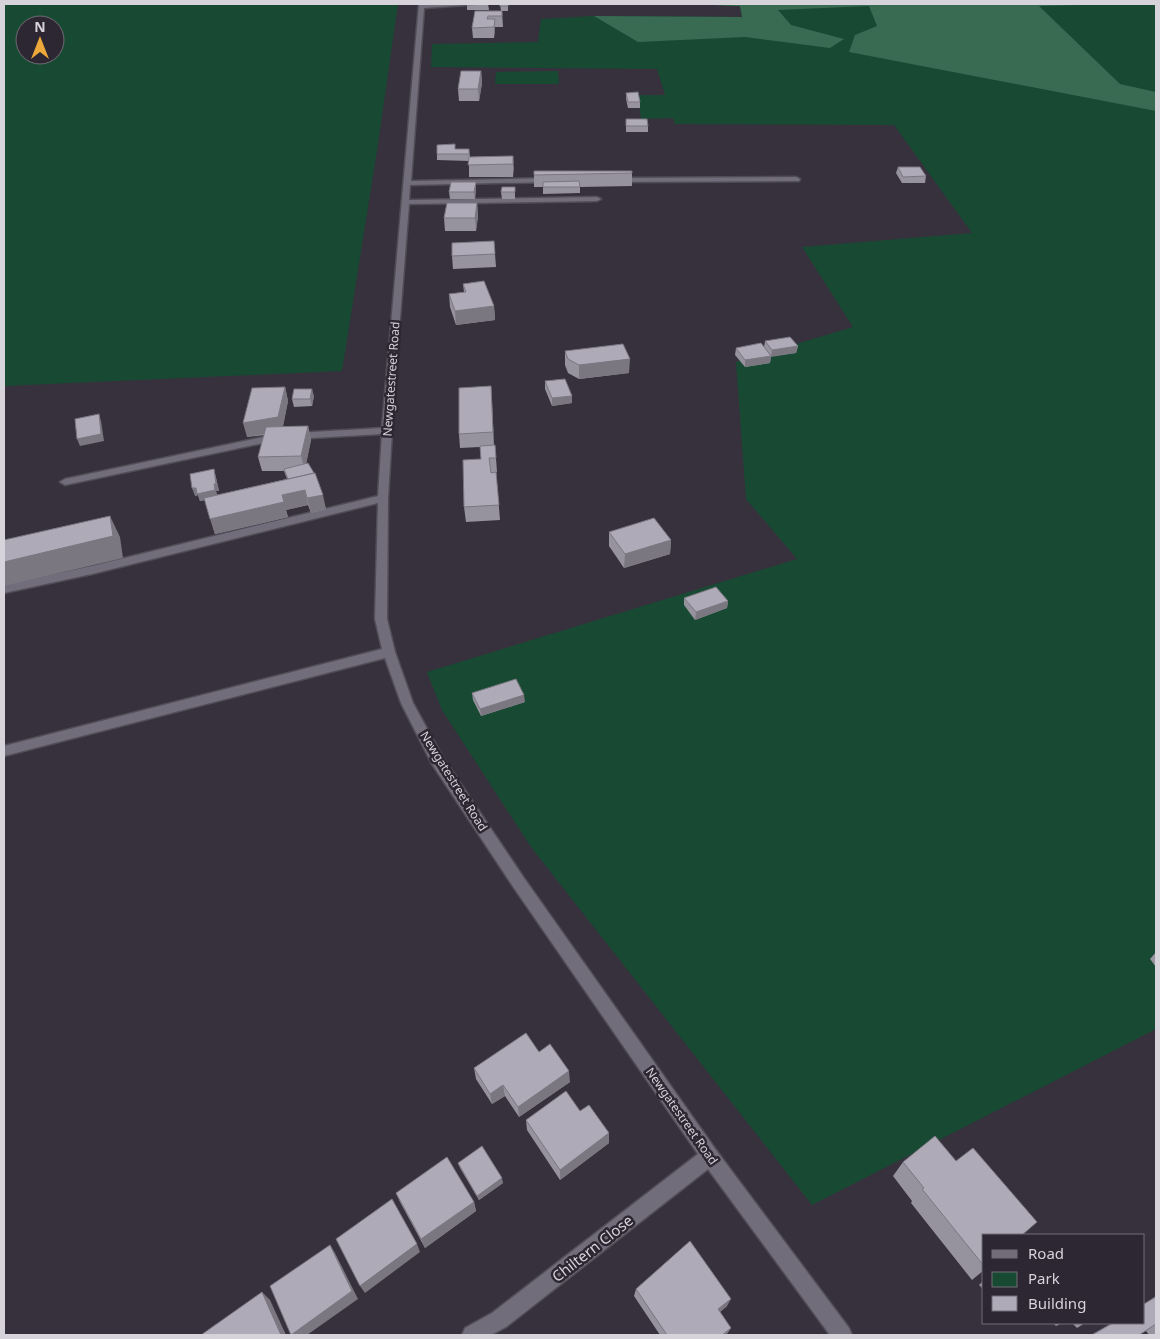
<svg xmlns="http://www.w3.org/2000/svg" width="1160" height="1339" viewBox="0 0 1160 1339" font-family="'Noto Sans',sans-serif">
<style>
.green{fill:#184a33;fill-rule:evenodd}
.forest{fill:#386b51}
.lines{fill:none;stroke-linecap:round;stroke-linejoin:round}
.minor-casing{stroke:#514d57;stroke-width:3}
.minor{fill:#726d7a;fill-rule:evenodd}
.wall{fill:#96929e}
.shaded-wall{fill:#7a7781}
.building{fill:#afaab8;stroke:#7a7781}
.labels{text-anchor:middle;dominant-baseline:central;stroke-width:5;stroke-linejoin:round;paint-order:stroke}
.street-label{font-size:12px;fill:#d6d3db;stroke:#2c2732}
.near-street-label{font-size:15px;fill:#d6d3db;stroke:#2c2732}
</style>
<rect width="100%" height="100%" fill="#36313d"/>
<g class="green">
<path d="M4,4h394l-20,140 -36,227 -338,15zM25,25h30v30h-30z"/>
<polygon points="685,4 1156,4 1156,1029 812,1205 531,847 442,710 427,672 797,559 746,499 736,362 853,327 802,247 972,233 894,125 675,124 673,118 641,119 638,95 665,95 657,69 431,67 432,44 538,42 541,19 594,16 742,17 740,6"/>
<polygon points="558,71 559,84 495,84 496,72"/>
</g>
<polygon class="forest" points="685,4 1116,4 1039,6 1120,84 1156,92 1156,111 849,52 855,35 877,26 869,6 778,10 791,25 844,39 830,48 745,37 638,42 594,16 742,17 740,6"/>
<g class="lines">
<defs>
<g id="minor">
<polygon points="419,4 466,5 424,8 411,181 551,178 555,180 551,182 410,185 409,200 597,197 601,199 597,201 409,204 395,382 388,498 387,619 395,652 413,703 442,756 524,878 716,1150 849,1328 852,1335 830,1335 708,1169 506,1327 491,1335 462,1335 465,1328 492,1313 698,1154 514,888 432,764 401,703 385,658 4,756 4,746 382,649 375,619 378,503 92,574 4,593 4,585 92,566 378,496 382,434 277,440 65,485 60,482 65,479 277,434 382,428"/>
<polygon points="796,177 800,179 799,181 616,182 612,180 616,178"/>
</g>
</defs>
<use href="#minor" class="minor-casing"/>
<use href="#minor" class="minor"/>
</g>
<g class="wall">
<polygon points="467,4 488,4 489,10 467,10"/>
<polygon points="500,4 508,4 508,11 501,11"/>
<polygon points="475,11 502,11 503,27 495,27 494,38 473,38 472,28"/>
<polygon points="481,71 482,83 479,101 459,101 458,89"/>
<polygon points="626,93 640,102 640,108 628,108 626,99"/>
<polygon points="626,119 648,126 648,132 626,132"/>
<polygon points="455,144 455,149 469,149 470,157 513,156 513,177 469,177 469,161 437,160 437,154"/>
<polygon points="898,167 926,176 925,183 902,183 896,173"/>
<polygon points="534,171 632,171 632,186 580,187 580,193 543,194 543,187 534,187"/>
<polygon points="515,187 515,199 502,199 501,192"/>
<polygon points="476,188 475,199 450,199 449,192"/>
<polygon points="477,203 478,216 476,231 445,231 444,218"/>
<polygon points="494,241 496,267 453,269 452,256"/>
<polygon points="463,284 494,306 495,320 456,325 450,307 449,294 464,292"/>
<polygon points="765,341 798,346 796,353 771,356 770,363 745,367 735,355 736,348 764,347"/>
<polygon points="565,351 629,373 579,379 568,373 565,365"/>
<polygon points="545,381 572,396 572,403 552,406 545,389"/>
<polygon points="491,386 494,445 495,445 497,472 491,473 496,472 500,520 466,522 464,507 481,459 480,447 460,448 459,434"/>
<polygon points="285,387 288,401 283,426 308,426 311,440 306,463 326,509 311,513 308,505 286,510 288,517 215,534 205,500 200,501 198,495 195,496 214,469 219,491 216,491 217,495 287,479 284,471 262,471 258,457 264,435 247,437"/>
<polygon points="314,396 312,406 294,407 292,399"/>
<polygon points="609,532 671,540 670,554 624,568 609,546"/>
<polygon points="684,598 728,601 727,608 695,620 684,605"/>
<polygon points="472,693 525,702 481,716 473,700"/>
<polygon points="1156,952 1156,967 1150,959"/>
<polygon points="539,1052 570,1082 519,1117 505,1096 492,1104 476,1079 474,1068"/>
<polygon points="580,1111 609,1143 560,1180 527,1130 526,1120"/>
<polygon points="903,1162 984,1235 984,1270 972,1280 911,1203 912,1201 893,1176"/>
<polygon points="458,1163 503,1183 479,1200 460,1168"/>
<polygon points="396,1193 474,1202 476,1211 425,1248 400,1202"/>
<polygon points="984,1280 984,1290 979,1285"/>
<polygon points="636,1289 727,1306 720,1312 731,1328 726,1335 660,1335 634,1296"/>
<polygon points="1156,1296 1156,1335 1149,1335 1146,1331 1139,1335 1091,1335 1112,1323 1144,1323 1144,1304"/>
<polygon points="1053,1323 1062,1323 1056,1326"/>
<polygon points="1072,1323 1085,1323 1077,1328"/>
</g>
<g class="shaded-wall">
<polygon points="495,19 495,30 494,38 494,27"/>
<polygon points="481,71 482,83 479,101 478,89"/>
<polygon points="513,156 514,169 513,177"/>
<polygon points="476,182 476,188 475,199 474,192"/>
<polygon points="477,203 478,216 476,231 475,218"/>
<polygon points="494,306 495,320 456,325 455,311"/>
<polygon points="798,346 796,353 771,357 772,350"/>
<polygon points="771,356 770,363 745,367 745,360"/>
<polygon points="630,359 629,373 579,379 579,365"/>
<polygon points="491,386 492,400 494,446 493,432"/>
<polygon points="285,387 288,401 282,431 247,437 243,423"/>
<polygon points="312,389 314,396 312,406 310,399"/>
<polygon points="572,396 572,403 552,406 552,398"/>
<polygon points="99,414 101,421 104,441 80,446 77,439"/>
<polygon points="308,426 311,440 305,470 301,456"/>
<polygon points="214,469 219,491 216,491 217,497 200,501 198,495 195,496 192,488 214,484"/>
<polygon points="305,490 308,505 286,510 288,517 215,534 210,519 282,495"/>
<polygon points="323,495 326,509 311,513 307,498"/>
<polygon points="110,516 120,537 123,558 4,586 4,562"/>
<polygon points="671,540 670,554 624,568 625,554"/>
<polygon points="728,601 727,608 695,620 696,612"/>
<polygon points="524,695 525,702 481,716 480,709"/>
<polygon points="569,1071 570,1082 519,1117 518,1107"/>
<polygon points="503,1085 505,1096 492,1104 490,1094"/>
<polygon points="609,1133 609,1143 560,1180 560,1170"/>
<polygon points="502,1178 503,1183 479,1200 477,1196"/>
<polygon points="474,1202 476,1211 425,1248 421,1239"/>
<polygon points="417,1244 420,1252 365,1293 360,1286"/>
<polygon points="330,1245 335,1253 358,1299 307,1335 292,1335"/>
<polygon points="262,1292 270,1300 286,1335 281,1335"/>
<polygon points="731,1299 727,1306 715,1316 718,1309"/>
<polygon points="731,1328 726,1335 722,1335"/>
</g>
<g class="building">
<polygon points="467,4 488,4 467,5"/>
<rect x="500" y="4" width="8" height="2"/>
<polygon points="475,11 502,11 502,16 488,16 487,19 495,19 494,27 472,28"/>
<polygon points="461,71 481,71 478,89 458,89"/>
<polygon points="638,92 640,102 628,102 626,93"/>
<polygon points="626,119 647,119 648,126 626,126"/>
<polygon points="455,144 455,149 469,149 469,154 437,154 437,145"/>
<polygon points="513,156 513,164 468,165 469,157"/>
<polygon points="898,167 920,167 926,176 903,177"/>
<polygon points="534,171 632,171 632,173 534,175"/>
<polygon points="579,181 580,187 543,187 543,182"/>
<polygon points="451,182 476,182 474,192 449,192"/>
<polygon points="502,187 515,187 515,192 501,192"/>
<polygon points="447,203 477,203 475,218 444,218"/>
<polygon points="494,241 495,254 452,256 452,243"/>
<polygon points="484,281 494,306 455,311 449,294 466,292 463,284"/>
<polygon points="790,337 798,346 772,350 765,341"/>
<polygon points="761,343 771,356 745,360 736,348"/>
<polygon points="623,344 630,359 579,365 568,359 565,351"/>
<polygon points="565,379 572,396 552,398 545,381"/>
<polygon points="491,386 493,432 459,434 459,388"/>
<polygon points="285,387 278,417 243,423 252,388"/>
<polygon points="294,389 312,389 310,399 292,399"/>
<polygon points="99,414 101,434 77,439 75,419"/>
<polygon points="308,426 301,456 258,457 266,427"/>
<polygon points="495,445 496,458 489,458 491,473 496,472 499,505 464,507 463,460 481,459 480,446"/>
<polygon points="308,463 314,473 288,479 284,469"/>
<polygon points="214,469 216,484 214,484 215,490 197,494 196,488 192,488 190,474"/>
<polygon points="315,473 323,495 307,498 305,490 282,495 284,502 210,519 204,498"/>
<polygon points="110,516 113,536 4,562 4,540"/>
<polygon points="654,518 671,540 625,554 609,532"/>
<polygon points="716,587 728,601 696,612 684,598"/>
<polygon points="516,679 524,695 480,709 472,693"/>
<polygon points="526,1033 539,1052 550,1044 569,1071 518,1107 503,1085 490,1094 474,1068"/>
<polygon points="566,1091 580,1111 589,1105 609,1133 560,1170 526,1120"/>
<polygon points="935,1136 956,1161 973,1148 1037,1222 1022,1235 984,1235 984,1266 922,1189 924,1188 903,1162"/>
<polygon points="482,1146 502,1178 477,1196 458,1163"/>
<polygon points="447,1157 474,1202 421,1239 396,1193"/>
<polygon points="392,1199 417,1244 360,1286 336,1239"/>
<polygon points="690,1241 731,1299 718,1309 731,1328 722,1335 667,1335 636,1289"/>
<polygon points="330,1245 352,1291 291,1335 270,1286"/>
<polygon points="262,1292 281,1335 201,1335"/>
<polygon points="1156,1297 1156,1324 1139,1335 1092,1335 1113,1323 1144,1323 1144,1304"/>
</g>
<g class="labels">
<g class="street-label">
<text transform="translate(391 379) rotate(-86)">Newgatestreet Road</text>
<text transform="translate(454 781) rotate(58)">Newgatestreet Road</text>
<text transform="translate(682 1116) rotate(55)">Newgatestreet Road</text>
</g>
<g class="near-street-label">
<text transform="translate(592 1248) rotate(-38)">Chiltern Close</text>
</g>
</g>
<rect width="1160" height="1339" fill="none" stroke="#d6d3db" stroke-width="10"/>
<rect x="982" y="1234" width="162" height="90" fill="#2c2732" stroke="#706c76"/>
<rect x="992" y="1250" width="25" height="8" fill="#726d7a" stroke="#706c76"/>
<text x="1028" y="1259" font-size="15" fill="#d6d3db">Road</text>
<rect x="992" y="1272" width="25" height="15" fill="#184a33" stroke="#706c76"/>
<text x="1028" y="1284" font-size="15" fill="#d6d3db">Park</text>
<rect x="992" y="1296" width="25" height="15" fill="#afaab8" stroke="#706c76"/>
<text x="1028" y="1309" font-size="15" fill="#d6d3db">Building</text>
<g transform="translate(40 40)"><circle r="24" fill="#2c2732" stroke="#706c76"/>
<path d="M0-4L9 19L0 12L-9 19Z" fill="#eca93a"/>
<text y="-8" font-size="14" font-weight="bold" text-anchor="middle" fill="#d6d3db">N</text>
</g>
</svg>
